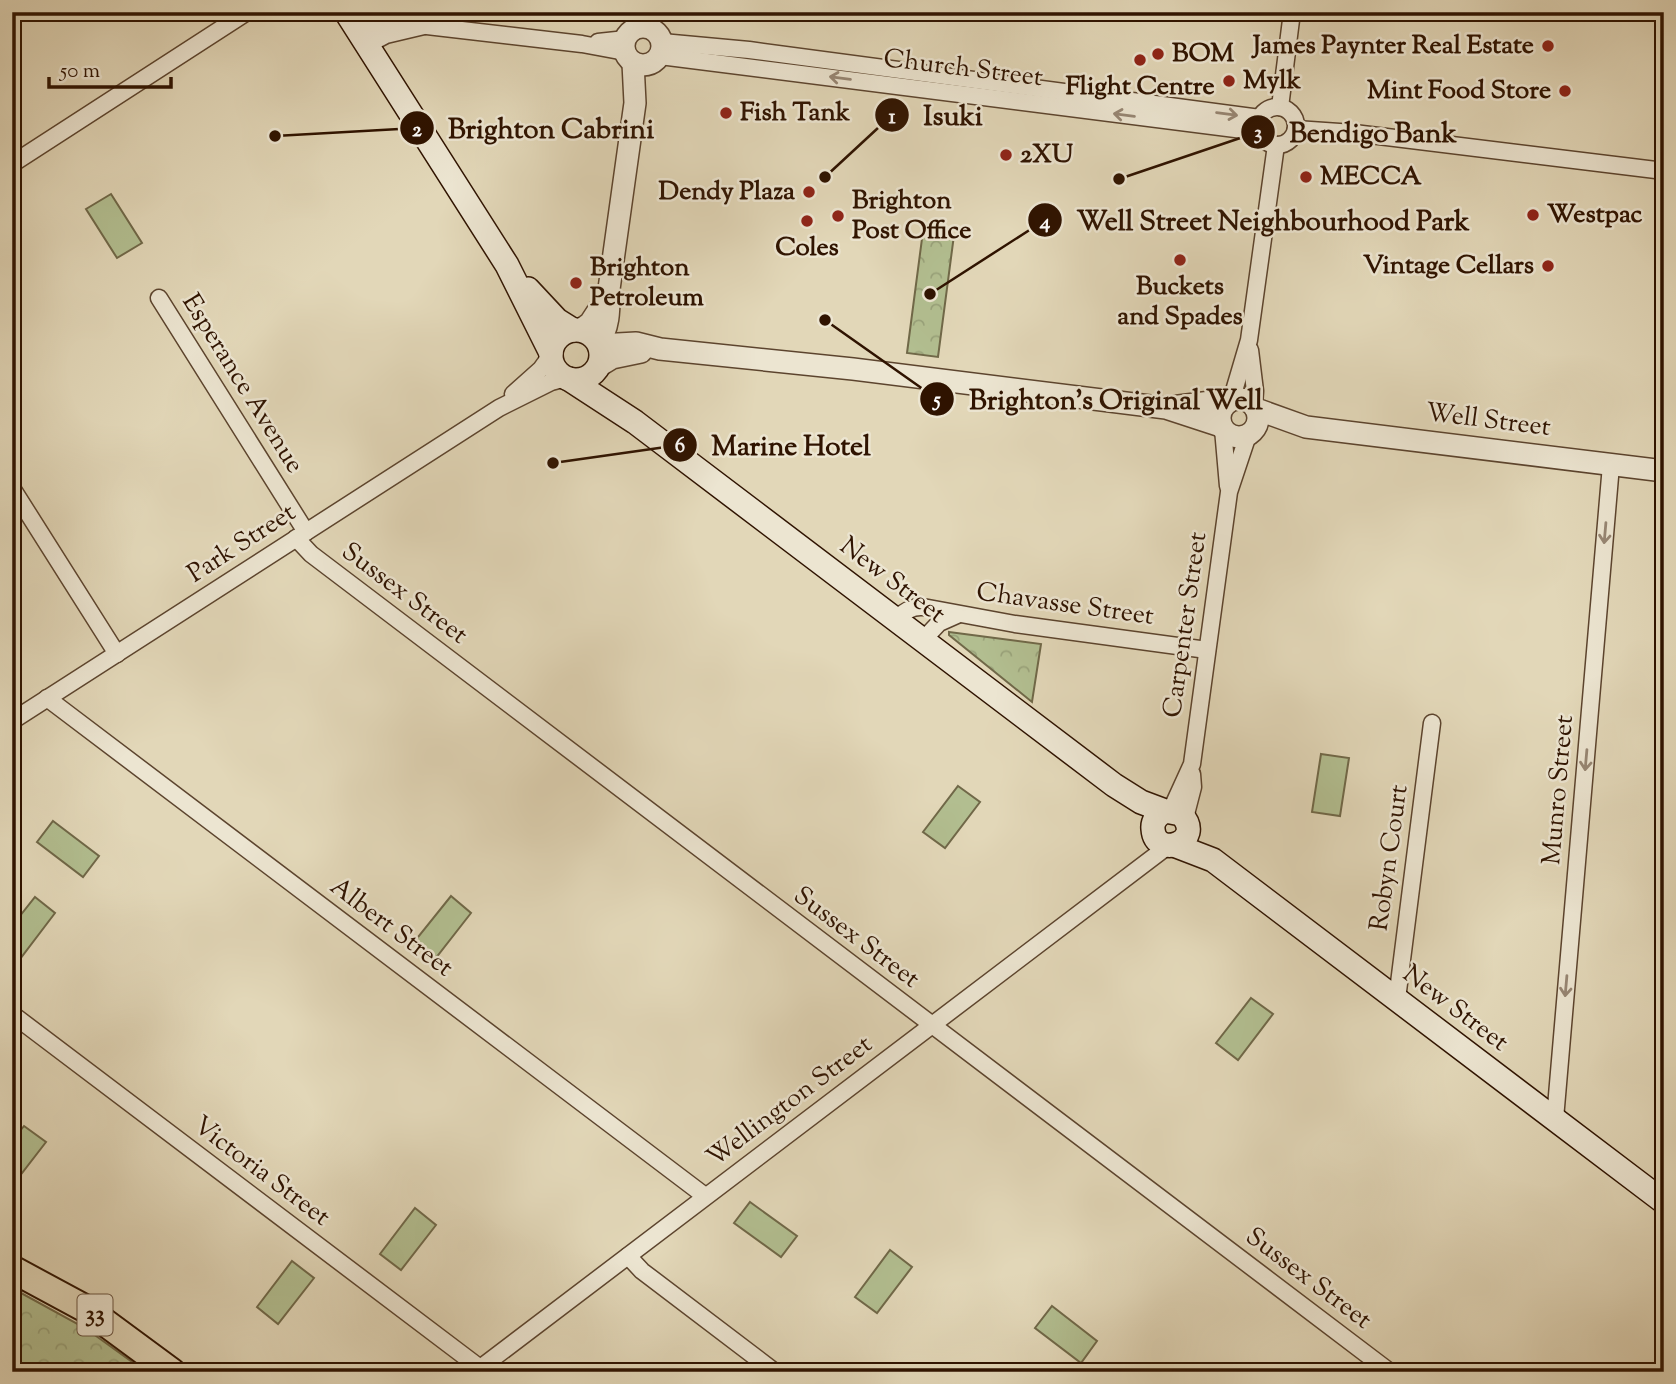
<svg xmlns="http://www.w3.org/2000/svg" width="1676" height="1384" viewBox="0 0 1676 1384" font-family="'Sorts Mill Goudy',serif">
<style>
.forest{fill:url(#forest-crowns);stroke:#706848;stroke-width:2}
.garden{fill:#b2be90;stroke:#706848;stroke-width:2}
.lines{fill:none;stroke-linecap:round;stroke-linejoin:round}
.minor-casing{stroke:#5c442e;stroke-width:19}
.tertiary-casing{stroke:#5c442e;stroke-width:24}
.secondary-casing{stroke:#2f1300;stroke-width:26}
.primary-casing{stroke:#2f1300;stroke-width:30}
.minor{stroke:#ece5d1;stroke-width:16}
.tertiary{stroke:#ece5d1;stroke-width:21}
.secondary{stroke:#ece5d1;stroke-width:23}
.primary{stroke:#e2d7b8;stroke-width:26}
.oneway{stroke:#978673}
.poi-dot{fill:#8f2418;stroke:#ece5d1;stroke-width:2.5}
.labels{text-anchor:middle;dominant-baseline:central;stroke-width:5;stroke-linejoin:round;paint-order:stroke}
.shield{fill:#ece5d1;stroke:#68523f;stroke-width:2}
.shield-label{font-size:24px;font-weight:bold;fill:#2f1300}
.poi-label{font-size:26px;font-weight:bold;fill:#2f1300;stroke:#ece5d1;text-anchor:start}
.street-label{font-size:26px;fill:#2f1300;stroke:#ece5d1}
.leader{fill:none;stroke:#2f1300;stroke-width:2.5}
.callout-dot{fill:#2f1300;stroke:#ece5d1;stroke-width:2.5}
.mark-label{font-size:21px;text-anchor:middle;font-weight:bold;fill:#fff}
.callout-label{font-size:28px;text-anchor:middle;font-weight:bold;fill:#2f1300;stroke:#ece5d1;stroke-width:5;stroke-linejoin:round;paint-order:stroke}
</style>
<defs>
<pattern id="forest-crowns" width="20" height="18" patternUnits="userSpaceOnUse" patternTransform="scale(1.75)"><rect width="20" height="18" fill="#b2be90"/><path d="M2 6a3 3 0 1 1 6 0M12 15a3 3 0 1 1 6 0" fill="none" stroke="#99a27a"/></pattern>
</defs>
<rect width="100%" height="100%" fill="#e2d7b8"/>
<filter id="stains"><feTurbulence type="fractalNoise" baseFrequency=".00286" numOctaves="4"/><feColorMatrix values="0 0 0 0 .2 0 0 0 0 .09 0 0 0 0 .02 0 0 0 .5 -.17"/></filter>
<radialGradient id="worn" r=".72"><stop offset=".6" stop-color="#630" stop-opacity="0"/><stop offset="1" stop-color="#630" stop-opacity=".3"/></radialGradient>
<g class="forest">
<polygon points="923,231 954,235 938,357 907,353"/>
<polygon points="949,632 1041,644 1032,702 949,635"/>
<polygon points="12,1288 85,1328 146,1372 12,1372"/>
</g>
<g class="garden">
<polygon points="111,194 142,243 117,258 86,209"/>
<polygon points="1321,754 1349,758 1340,816 1312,812"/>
<polygon points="958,786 980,802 945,848 923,832"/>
<polygon points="53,821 99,856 83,877 37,842"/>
<polygon points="451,896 471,913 435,959 414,942"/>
<polygon points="35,897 55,913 20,959 12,953 12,926"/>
<polygon points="1251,998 1273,1014 1238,1060 1216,1043"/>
<polygon points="24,1126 46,1142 12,1186 12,1141"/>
<polygon points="750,1202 797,1236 781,1257 734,1223"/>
<polygon points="415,1208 436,1225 401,1270 380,1254"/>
<polygon points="890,1250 912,1267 877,1313 855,1297"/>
<polygon points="292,1261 314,1278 278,1324 257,1307"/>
<polygon points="1052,1306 1097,1341 1081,1363 1035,1328"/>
</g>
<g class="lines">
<defs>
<g id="minor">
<path d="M359,32c27,-13 39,-18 68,-6l155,18 43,8"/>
<polyline points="598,42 626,39"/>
<polyline points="662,42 749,50 1260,118"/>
<polyline points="367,45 386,35 424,26"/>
<polyline points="660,56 1259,132"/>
<circle cx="1277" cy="126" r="19"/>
<polyline points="1280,107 1292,12"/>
<polyline points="1296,129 1354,133 1664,171"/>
<polyline points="12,164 247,12"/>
<polyline points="159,298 306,532"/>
<polyline points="1250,350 1255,391 1254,406"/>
<polyline points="513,394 541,369 551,355"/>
<polyline points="1231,401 1249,340 1276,145"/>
<polyline points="1223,429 1228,486"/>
<polyline points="12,488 117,654"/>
<polyline points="296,538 311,554 1390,1372"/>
<path d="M896,619c8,-8 16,-13 27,-12l92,17 192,26"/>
<polyline points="923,640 939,623 957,615"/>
<polyline points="47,698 705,1196"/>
<polyline points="12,721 499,408 551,382 566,378"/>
<polyline points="1171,810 1192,764 1229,492 1248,435"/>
<polyline points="1185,818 1193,787 1192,774"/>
<polyline points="1397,999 1432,723"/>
<polyline points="12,1014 480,1368"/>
<polyline points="1555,1119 1611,465"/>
<polyline points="628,1256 642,1271 775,1372"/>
<polyline points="475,1372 1168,846"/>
</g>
<g id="tertiary">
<circle cx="643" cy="46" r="19"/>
<polyline points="580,330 590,323 607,297"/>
<path d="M598,343c12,-15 11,-36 11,-54l26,-186 -2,-40"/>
<polyline points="599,345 636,343 660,349 853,369 1166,408 1221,426"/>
<polyline points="599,366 612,358 641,352"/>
<circle cx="1239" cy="418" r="19"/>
<polyline points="1171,407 1211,402 1227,403"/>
<polyline points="1256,409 1306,427 1664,471"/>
</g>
<g id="secondary">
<polyline points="346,12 507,265 551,353"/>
<polyline points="528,289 557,320 573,330"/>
<circle cx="576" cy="355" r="25"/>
<path d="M569,379l66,43 479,363 27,17 24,9 16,3c26,28 -26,46 -28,15 -1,-9 5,-14 12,-18"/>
<polyline points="1174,845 1213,860 1664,1202"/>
</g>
<polyline id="primary" points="12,1269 88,1310 172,1372"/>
</defs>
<use href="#minor" class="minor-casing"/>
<use href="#tertiary" class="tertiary-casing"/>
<use href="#secondary" class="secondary-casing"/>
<use href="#primary" class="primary-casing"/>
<use href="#minor" class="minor"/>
<use href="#tertiary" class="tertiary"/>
<use href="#secondary" class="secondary"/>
<use href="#primary" class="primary"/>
</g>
<defs><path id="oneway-shaft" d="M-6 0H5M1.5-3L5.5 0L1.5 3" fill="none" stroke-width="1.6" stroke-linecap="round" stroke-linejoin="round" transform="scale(1.75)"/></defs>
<g class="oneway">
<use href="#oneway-shaft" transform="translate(840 78) rotate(-173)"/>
<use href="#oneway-shaft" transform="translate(1227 114) rotate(7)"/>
<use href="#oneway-shaft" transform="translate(1124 115) rotate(-173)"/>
<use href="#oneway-shaft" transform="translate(1605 533) rotate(95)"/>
<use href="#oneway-shaft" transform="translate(1586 760) rotate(95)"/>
<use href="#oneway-shaft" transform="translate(1566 986) rotate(95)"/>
</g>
<g class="poi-dot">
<circle cx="1548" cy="46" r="7"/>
<circle cx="1158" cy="54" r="7"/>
<circle cx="1140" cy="60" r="7"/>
<circle cx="1229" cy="81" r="7"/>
<circle cx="1565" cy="91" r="7"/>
<circle cx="726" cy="113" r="7"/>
<circle cx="1006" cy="155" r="7"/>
<circle cx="1306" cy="177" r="7"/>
<circle cx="809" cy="192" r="7"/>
<circle cx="1533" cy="215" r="7"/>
<circle cx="838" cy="216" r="7"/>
<circle cx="807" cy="221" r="7"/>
<circle cx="1180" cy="260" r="7"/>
<circle cx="1548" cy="266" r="7"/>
<circle cx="576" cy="283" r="7"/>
</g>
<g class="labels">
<rect class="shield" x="77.5" y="1294.5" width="35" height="41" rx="5"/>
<g class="shield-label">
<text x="95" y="1315">33</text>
</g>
<g class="poi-label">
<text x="1534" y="46" text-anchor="end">James Paynter Real Estate</text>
<text x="1172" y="54">BOM</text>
<text x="1243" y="81">Mylk</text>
<text x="1140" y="87" text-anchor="middle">Flight Centre</text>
<text x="1551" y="91" text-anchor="end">Mint Food Store</text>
<text x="740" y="113">Fish Tank</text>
<text x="1020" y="155">2XU</text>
<text x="1320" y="177">MECCA</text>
<text x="795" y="192" text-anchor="end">Dendy Plaza</text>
<text x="852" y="201">Brighton<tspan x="852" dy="30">Post Office</tspan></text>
<text x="1547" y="215">Westpac</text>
<text x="807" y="248" text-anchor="middle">Coles</text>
<text x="1534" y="266" text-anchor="end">Vintage Cellars</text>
<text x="590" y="268">Brighton<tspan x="590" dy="30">Petroleum</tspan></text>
<text x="1180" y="287" text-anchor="middle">Buckets<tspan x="1180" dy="30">and Spades</tspan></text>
</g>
<g class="street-label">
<text transform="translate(963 69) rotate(7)">Church Street</text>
<text transform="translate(242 384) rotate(58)">Esperance Avenue</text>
<text transform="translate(1488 421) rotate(7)">Well Street</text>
<text transform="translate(242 544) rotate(-33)">Park Street</text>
<text transform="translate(892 581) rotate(37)">New Street</text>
<text transform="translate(404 594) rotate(37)">Sussex Street</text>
<text transform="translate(1065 605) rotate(8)">Chavasse Street</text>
<text transform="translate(1186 625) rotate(-82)">Carpenter Street</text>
<text transform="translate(1559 790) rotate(-85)">Munro Street</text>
<text transform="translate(1390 858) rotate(-82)">Robyn Court</text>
<text transform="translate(391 928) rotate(37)">Albert Street</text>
<text transform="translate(856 938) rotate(37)">Sussex Street</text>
<text transform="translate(1455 1009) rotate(37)">New Street</text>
<text transform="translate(790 1102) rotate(-37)">Wellington Street</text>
<text transform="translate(261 1172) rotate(37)">Victoria Street</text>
<text transform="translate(1308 1279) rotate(37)">Sussex Street</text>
</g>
</g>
<path class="leader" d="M825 177L892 115M275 136L417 128M1119 179L1258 132M930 294L1045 220M825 320L937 399M553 463L680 445"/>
<g class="callout-dot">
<circle cx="825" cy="177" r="7"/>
<circle cx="275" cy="136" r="7"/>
<circle cx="1119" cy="179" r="7"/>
<circle cx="930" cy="294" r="7"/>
<circle cx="825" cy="320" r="7"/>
<circle cx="553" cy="463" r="7"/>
<circle cx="892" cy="115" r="18"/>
<circle cx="417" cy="128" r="18"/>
<circle cx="1258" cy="132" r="18"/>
<circle cx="1045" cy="220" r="18"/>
<circle cx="937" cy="399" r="18"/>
<circle cx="680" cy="445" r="18"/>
</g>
<g class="mark-label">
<text x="892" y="123">1</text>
<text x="417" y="136">2</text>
<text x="1258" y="139">3</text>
<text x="1045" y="228">4</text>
<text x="937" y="406">5</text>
<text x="680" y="452">6</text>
</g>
<g class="callout-label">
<text x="953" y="125">Isuki</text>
<text x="551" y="138">Brighton Cabrini</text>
<text x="1373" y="142">Bendigo Bank</text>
<text x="1273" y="230">Well Street Neighbourhood Park</text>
<text x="1116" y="409">Brighton’s Original Well</text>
<text x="791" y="455">Marine Hotel</text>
</g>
<rect width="1676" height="1384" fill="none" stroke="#e2d7b8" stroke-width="42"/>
<rect x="14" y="14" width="1648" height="1356" fill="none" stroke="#2f1300" stroke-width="3.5"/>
<rect x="21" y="21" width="1634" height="1342" fill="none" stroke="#2f1300" stroke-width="2"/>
<path d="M49 77v10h122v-10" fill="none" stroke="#2f1300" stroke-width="3.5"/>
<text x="60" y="77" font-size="21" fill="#2f1300" stroke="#ece5d1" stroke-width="5" paint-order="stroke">50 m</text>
<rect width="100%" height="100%" filter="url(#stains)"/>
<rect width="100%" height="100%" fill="url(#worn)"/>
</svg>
